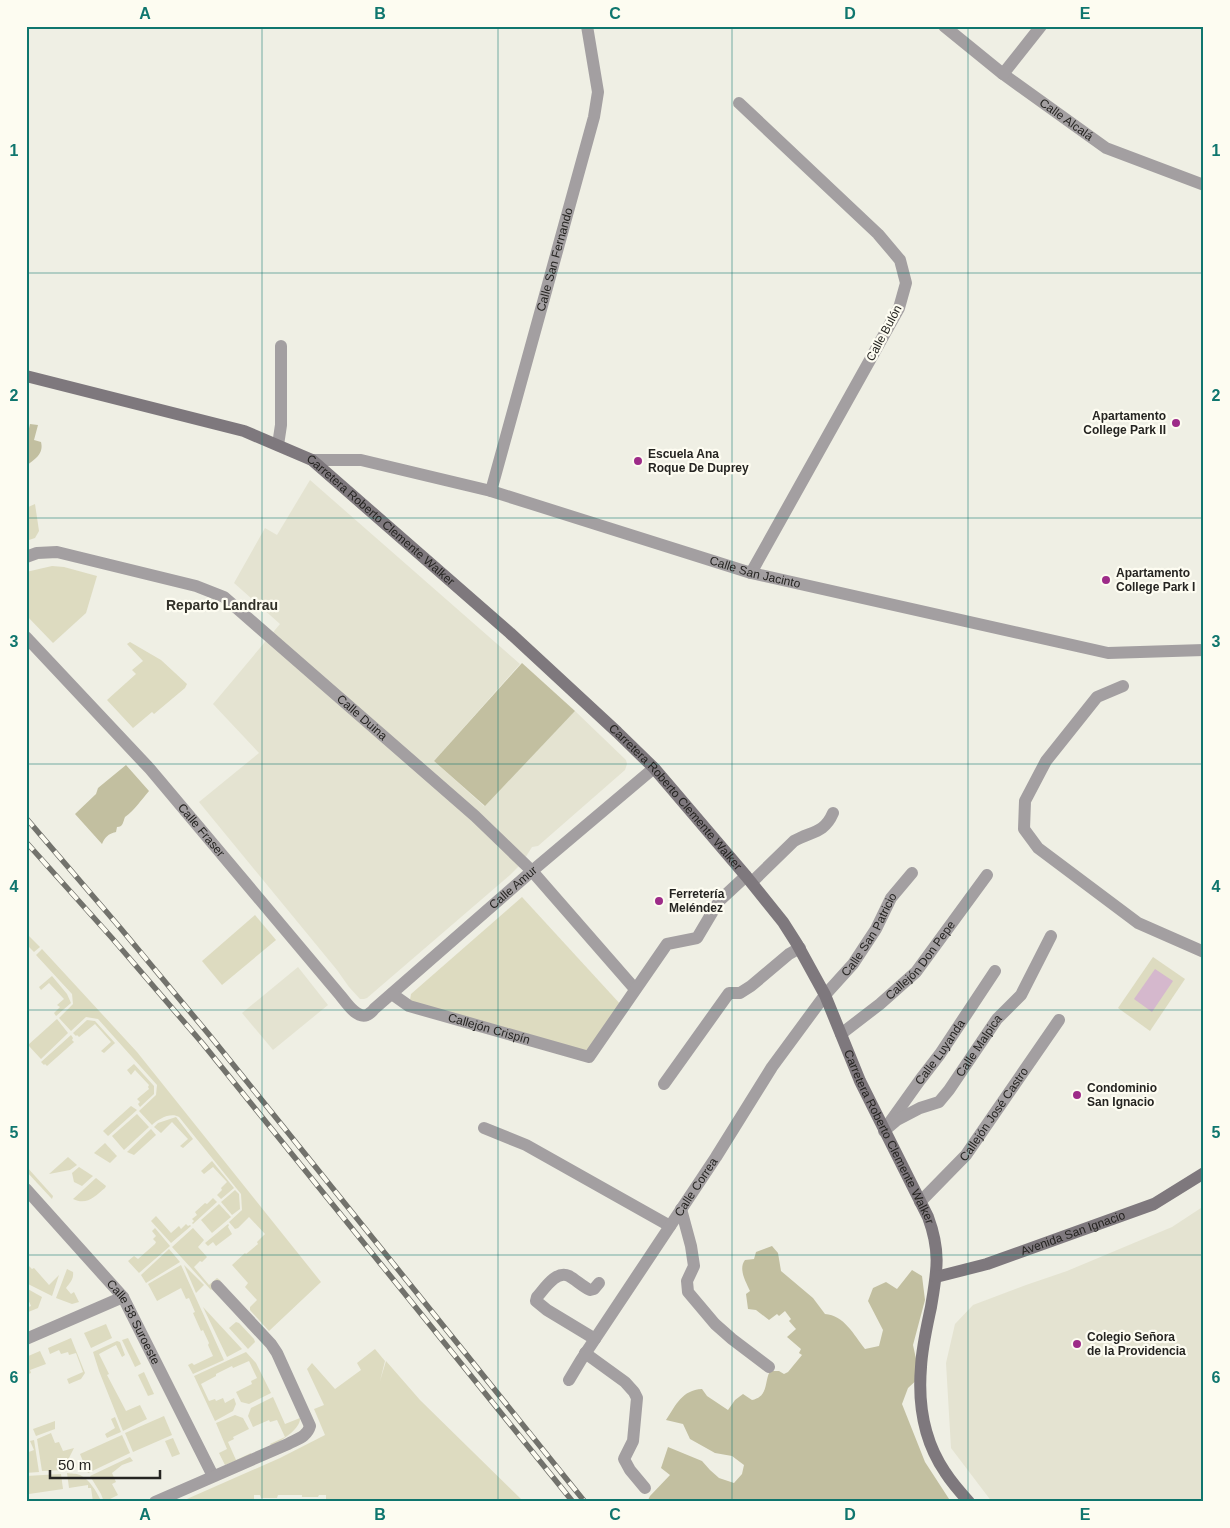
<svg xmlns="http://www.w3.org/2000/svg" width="1230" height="1528" viewBox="0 0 1230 1528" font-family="Helvetica,sans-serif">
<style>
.built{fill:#e4e3d1}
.green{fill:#dddbc0}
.forest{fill:#c2bfa0}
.water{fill:#d5b8cd}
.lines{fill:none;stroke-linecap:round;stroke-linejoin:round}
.street{stroke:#a39fa1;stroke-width:12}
.secondary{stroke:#7e787d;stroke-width:12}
.rail-casing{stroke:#72726c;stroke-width:5.5}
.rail{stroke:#fdfcf1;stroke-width:4;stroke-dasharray:11;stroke-linecap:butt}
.grid{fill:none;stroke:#0f766e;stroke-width:1;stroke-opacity:0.55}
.poi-dot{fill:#9d2b88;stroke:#fdfcf1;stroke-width:2}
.labels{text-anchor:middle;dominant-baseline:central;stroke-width:4.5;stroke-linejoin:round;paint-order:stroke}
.street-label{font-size:12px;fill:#252421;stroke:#fdfcf1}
.poi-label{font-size:12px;font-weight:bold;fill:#252421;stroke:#fdfcf1;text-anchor:start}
.neighbourhood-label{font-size:14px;font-weight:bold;fill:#323129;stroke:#fdfcf1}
.neatline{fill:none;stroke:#0f766e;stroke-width:2}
.grid-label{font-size:16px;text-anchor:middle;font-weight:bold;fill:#0f766e}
</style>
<rect width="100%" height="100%" fill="#efefe4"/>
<g class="built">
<polygon points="310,480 520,664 434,761 484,806 575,711 626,760 627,764 625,770 538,846 532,847 522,863 510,875 367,998 364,999 360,999 349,987 337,970 199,802 259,753 213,704 280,624 234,583 265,528 277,535"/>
<polygon points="298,967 328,1005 273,1050 242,1013"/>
<polygon points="1204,1206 1204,1502 992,1502 951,1448 946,1363 955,1324 973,1305 1026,1285 1067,1271 1172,1227"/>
</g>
<g class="green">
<polygon points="35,504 39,531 35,538 26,541 26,508"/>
<polygon points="52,566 64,567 97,576 86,613 53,643 26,615 26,572"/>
<polygon points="130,642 161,660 187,684 185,688 154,714 152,712 133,728 107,700 136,674 132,670 143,661 127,644"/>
<polygon points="522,897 622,1006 588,1054 413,1004 410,1000 411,994"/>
<polygon points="255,915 276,940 222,985 202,961"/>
<polygon points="26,933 40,947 34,952 26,944"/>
<path d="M42,949l95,103 184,230 -52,49 -19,-21v-3l7,-7 -12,-13 3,-4 -16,-18 13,-12 1,1 12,-10 -1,-2 8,-8 -16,-17 -11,11 -3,1 -6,-7 13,-12 -1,-16 -62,-77c-8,-5 -21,2 -27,8l-13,-14 17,-16 1,-10 -59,-66 -12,-2 -15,14 -12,-13 14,-14 -1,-10 -36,-39z"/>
<polygon points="1153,957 1185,979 1150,1031 1118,1008"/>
<polygon points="52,976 67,994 71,1003 56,1016 54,1013 60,1007 57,1005 64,999 49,983 41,990 39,987"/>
<polygon points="57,1019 68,1033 41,1059 28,1045"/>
<polygon points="87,1020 95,1021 115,1043 104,1053 101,1051 111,1042 95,1024 79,1037 77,1035 76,1036 73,1033"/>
<polygon points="71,1035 73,1038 72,1040 74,1042 47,1066 45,1064 44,1065 41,1062"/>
<polygon points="134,1064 154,1086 154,1094 140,1107 138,1104 140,1102 137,1099 149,1089 148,1087 149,1085 135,1070 131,1075 127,1070"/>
<polygon points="131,1106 137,1110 108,1136 103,1131"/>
<polygon points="137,1114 149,1127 124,1150 112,1136"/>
<polygon points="176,1117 193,1139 183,1148 180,1146 188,1139 172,1122 161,1133 154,1127 158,1123"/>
<polygon points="151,1129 156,1135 134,1155 127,1152"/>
<polygon points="105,1143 117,1156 110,1163 94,1153"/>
<polygon points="68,1157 77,1165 70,1170 49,1174"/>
<polygon points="212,1161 234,1188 221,1199 217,1195 222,1190 221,1188 227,1182 213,1167 204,1174 201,1171"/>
<polygon points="26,1166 53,1196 52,1199 26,1171"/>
<polygon points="79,1167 93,1176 82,1186 74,1182 72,1173"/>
<path d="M96,1178l10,8 -1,2c-10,8 -18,18 -32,11z"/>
<polygon points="235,1190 239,1194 240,1209 232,1215 221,1202"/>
<polygon points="213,1198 217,1202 193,1224 192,1223 194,1221 192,1219 197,1215 195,1212 205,1203 207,1204"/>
<polygon points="219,1204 231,1217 212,1233 201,1220"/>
<polygon points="156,1216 171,1233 179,1226 181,1229 186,1224 188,1226 190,1225 191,1226 171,1243 151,1221"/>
<polygon points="228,1224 229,1225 228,1227 232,1234 216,1246 213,1242 208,1246 205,1243"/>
<polygon points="155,1228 170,1246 139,1273 128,1261 134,1256 138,1259 155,1244 156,1242 153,1239 156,1236 152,1231"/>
<polygon points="193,1228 204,1240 198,1247 207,1257 202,1262 200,1261 194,1267 209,1285 217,1278 221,1281 211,1290 172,1247"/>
<polygon points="169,1249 180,1262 146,1283 141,1275"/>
<polygon points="26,1263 32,1269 34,1268 49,1285 59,1275 52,1296 26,1283"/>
<polygon points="181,1265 224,1360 193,1374 188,1365 192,1363 194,1365 213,1356 208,1345 209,1343 203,1330 201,1331 193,1313 195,1312 189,1298 186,1299 181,1288 157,1301 148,1284"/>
<polygon points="184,1265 204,1285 196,1293"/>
<path d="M67,1269l6,3c1,7 -3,11 -7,16l5,6 3,-2 5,10 -7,2 -16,-6z"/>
<polygon points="26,1288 42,1297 38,1308 26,1313 26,1308 31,1306 26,1295"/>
<polygon points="203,1307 242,1349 227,1357"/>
<polygon points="236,1322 239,1323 254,1339 255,1342 248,1349 229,1328"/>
<polygon points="106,1324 112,1338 91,1348 84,1333"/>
<polygon points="71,1338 85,1373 81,1379 69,1384 67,1379 83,1372 76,1353 69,1355 68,1352 61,1354 59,1350 50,1354 48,1348"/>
<polygon points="128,1338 141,1364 135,1367 122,1340"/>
<polygon points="117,1341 120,1342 125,1355 122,1357 116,1345 99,1354 109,1374 107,1375 126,1411 140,1405 147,1419 123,1431 99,1371 93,1352"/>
<polygon points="375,1349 385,1361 380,1381 386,1361 420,1400 524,1502 326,1502 326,1495 319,1495 318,1497 302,1497 302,1495 278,1495 277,1498 261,1498 260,1495 254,1495 254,1502 180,1502 280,1458 325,1435 314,1409 324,1405 307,1369 312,1363 335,1389 361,1370 357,1363"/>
<polygon points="40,1351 46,1364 30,1370 31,1373 26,1375 26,1357"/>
<polygon points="246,1352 256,1363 271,1393 249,1404 241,1402 236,1392 252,1384 251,1381 257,1378 249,1361 233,1368 232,1366 216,1374 216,1376 201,1384 209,1401 215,1399 216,1401 223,1398 225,1403 234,1398 236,1404 233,1411 215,1421 194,1376"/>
<polygon points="144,1372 154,1394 148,1396 138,1375"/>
<path d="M273,1397l12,27 15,-6c1,11 -19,23 -29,28l-1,-2 15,-7 -8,-17 -7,2 -1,-2 -16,7 -5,-11 3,-8z"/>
<polygon points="235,1415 243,1418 249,1429 233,1437 234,1439 228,1442 236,1460 251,1453 251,1455 225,1465 219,1453 227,1449 216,1423"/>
<polygon points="164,1416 172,1435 133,1452 125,1433"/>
<polygon points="115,1417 121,1432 107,1438 105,1434 115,1428 111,1419"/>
<polygon points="55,1421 55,1429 36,1436 33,1429"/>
<polygon points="51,1433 55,1443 59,1442 63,1451 74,1448 63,1470 42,1471 37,1439"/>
<polygon points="122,1435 130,1453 88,1473 80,1454"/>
<polygon points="173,1438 180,1454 172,1457 165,1441"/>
<polygon points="34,1440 39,1472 26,1473 26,1453 34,1450 30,1441"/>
<polygon points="130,1457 133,1461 122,1465 112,1473 116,1482 112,1484 118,1495 104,1502 101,1494 90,1476"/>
<path d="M67,1473c4,1 9,0 13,2 9,4 17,17 21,26l-8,1 -2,-14h-3v-3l-19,3z"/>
<polygon points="61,1474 63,1489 29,1494 26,1489 26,1476"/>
</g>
<g class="forest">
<path d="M30,424l8,1 -4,15 7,2c3,12 -6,17 -15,24v-33h2z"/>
<polygon points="522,663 575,711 485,806 434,761"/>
<path d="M126,765l23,26c-8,9 -14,19 -24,26 -2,5 -2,10 -8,10l-1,5c-8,2 -11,5 -14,12l-27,-30 21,-20 2,-6z"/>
<path d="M772,1246l6,7 3,18 32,27 12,16c19,1 29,21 40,35l14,-3 4,-16 -15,-29 5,-13 13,-6 11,7 15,-19 10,6 3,24 -12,45 7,32 -12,11 -6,16 23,58 26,40h-304l3,-6 20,-21 -9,-7 7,-21 34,14 8,9 9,8 15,5 8,-9 2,-9 -12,-9 -17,-3 -25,-14 -7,-15 -17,-4c10,-15 16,-30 36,-31l5,7 21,14 7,-10 8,-6 9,6c17,-4 12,-18 18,-29h9l5,3 4,-2 14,-17 -3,-2 2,-4 -14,-12 9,-8 -7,-8 2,-2 -6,-8 -6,5 -2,-2 -8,6 -13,-10 -8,-1 -2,-15 4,-3c-4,-9 -12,-22 -5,-31l9,-1 2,-7z"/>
</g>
<polygon class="water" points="1155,969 1173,981 1152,1012 1134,999"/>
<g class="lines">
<g class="street">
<path id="s1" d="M944,26l59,48 103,74 98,37"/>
<polyline points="1003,74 1041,26"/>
<polyline points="739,103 878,234 900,260 906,283 899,308 751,573"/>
<polyline points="278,445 281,425 281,346"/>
<path id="s2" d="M312,460h49l130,31 260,82 357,80 96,-3"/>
<path id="s3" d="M491,491l103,-374 4,-25 -11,-66"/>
<path id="s4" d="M26,557l11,-4 20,-1 139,34 28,11 251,219 57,55 103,118"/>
<path id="s5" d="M26,637l124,132 190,226c6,7 16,24 27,20 1,0 7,-5 7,-6l158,-138 122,-103"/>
<polyline points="1123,686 1097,697 1046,761 1025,801 1024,829 1038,848 1138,923 1204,952"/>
<path d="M752,882l42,-41c17,-10 30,-7 39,-28"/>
<path id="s6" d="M392,994l17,12 180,51 78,-113 30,-6 22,-37 27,-25"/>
<path id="s7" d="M841,1034l39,-30 36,-32 71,-97"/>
<polyline points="664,1084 729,993 740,993 751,986 789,954 800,948"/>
<path id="s8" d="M890,1122l30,-42 20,-26 55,-83"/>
<polyline points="484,1128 526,1145 670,1226"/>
<path id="s9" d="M884,1131l13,-11 23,-12 19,-6 10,-12 48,-71 24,-24 30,-59"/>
<path id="s10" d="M26,1189l97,108 90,179"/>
<path id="s11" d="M920,1202l46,-47 93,-135"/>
<polyline points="681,1209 691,1246 694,1266 687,1281 688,1292 715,1324 732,1339 769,1367"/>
<polyline points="26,1339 123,1297"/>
<path d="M595,1339l-48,-29 -11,-9 1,-4c8,-9 19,-27 32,-21 7,4 13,10 21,14l4,-1 5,-6"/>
<polyline points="585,1353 625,1382 634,1392 637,1398 633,1441 624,1459 630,1470 645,1488"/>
<path id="s12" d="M569,1380l12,-20 135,-203 56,-90 53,-72 28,-31 23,-35 15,-31 21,-25"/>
<path d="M155,1502l133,-58c9,-5 19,-7 22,-18l-33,-73 -6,-9 -54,-58"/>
</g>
<g class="secondary">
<path id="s13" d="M26,376l218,55 68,29 198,173 107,99 37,36 92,108 37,46 14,22 28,51 35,86 68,136c13,35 9,54 3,90 -4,19 -9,40 -10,60 -3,36 3,74 24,105 7,11 15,20 24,30"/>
<path id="s14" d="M936,1277l51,-13 167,-60 50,-31"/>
</g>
<defs>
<g id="rail">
<polyline points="26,818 122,930 211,1037 585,1502"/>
<polyline points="26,842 112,938 203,1044 573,1502"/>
</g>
</defs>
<use href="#rail" class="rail-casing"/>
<use href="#rail" class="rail"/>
</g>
<path class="grid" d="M262,26v1476M498,26v1476M732,26v1476M968,26v1476M26,273h1178M26,518h1178M26,764h1178M26,1010h1178M26,1255h1178"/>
<g class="poi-dot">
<circle cx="1176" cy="423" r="5"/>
<circle cx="638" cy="461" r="5"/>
<circle cx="1106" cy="580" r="5"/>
<circle cx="659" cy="901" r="5"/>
<circle cx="1077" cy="1095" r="5"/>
<circle cx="1077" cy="1344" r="5"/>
</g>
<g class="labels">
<g class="street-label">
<text stroke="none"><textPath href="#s1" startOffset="154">Calle Alcalá</textPath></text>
<text stroke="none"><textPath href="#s3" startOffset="240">Calle San Fernando</textPath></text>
<text transform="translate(884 333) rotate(-62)">Calle Bulón</text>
<text stroke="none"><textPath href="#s13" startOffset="390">Carretera Roberto Clemente Walker</textPath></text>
<text stroke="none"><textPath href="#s2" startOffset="459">Calle San Jacinto</textPath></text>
<text stroke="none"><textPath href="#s4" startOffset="388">Calle Duina</textPath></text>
<text stroke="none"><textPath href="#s13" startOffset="795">Carretera Roberto Clemente Walker</textPath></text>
<text stroke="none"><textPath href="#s5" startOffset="261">Calle Fraser</textPath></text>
<text stroke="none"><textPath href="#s5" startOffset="706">Calle Amur</textPath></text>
<text stroke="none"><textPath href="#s12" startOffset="538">Calle San Patricio</textPath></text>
<text stroke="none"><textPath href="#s7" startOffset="109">Callejón Don Pepe</textPath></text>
<text stroke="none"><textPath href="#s6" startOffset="104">Callejón Crispín</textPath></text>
<text stroke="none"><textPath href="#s9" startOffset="132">Calle Malpica</textPath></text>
<text stroke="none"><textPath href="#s8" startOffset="86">Calle Luyanda</textPath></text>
<text stroke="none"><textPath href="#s11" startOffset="115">Callejón José Castro</textPath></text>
<text stroke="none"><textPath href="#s13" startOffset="1200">Carretera Roberto Clemente Walker</textPath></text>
<text stroke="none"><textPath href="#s12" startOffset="231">Calle Correa</textPath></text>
<text stroke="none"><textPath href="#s14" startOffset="144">Avenida San Ignacio</textPath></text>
<text stroke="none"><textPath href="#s10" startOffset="172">Calle 58 Suroeste</textPath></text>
</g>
<g class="poi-label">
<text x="1166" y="416" text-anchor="end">Apartamento<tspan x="1166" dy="14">College Park II</tspan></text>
<text x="648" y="454">Escuela Ana<tspan x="648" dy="14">Roque De Duprey</tspan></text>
<text x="1116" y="573">Apartamento<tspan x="1116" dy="14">College Park I</tspan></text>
<text x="669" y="894">Ferretería<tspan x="669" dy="14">Meléndez</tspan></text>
<text x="1087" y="1088">Condominio<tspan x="1087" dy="14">San Ignacio</tspan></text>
<text x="1087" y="1337">Colegio Señora<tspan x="1087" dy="14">de la Providencia</tspan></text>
</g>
<g class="neighbourhood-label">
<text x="222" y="605">Reparto Landrau</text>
</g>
</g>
<rect width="1230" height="1528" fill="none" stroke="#fdfcf1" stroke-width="55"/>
<path d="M50 1470v8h110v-8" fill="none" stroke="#252421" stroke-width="2.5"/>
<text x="58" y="1470" font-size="15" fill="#252421" stroke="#fdfcf1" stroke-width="4" paint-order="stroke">50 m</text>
<rect x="28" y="28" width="1174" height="1472" class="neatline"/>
<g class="grid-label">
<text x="145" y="19">A</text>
<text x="380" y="19">B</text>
<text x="615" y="19">C</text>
<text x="850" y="19">D</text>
<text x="1085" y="19">E</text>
<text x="14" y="156">1</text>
<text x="1216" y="156">1</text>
<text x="14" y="401">2</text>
<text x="1216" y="401">2</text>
<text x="14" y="647">3</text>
<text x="1216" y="647">3</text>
<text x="14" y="892">4</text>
<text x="1216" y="892">4</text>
<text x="14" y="1138">5</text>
<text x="1216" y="1138">5</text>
<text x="14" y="1383">6</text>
<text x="1216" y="1383">6</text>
<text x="145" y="1520">A</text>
<text x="380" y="1520">B</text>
<text x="615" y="1520">C</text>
<text x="850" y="1520">D</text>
<text x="1085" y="1520">E</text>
</g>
</svg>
